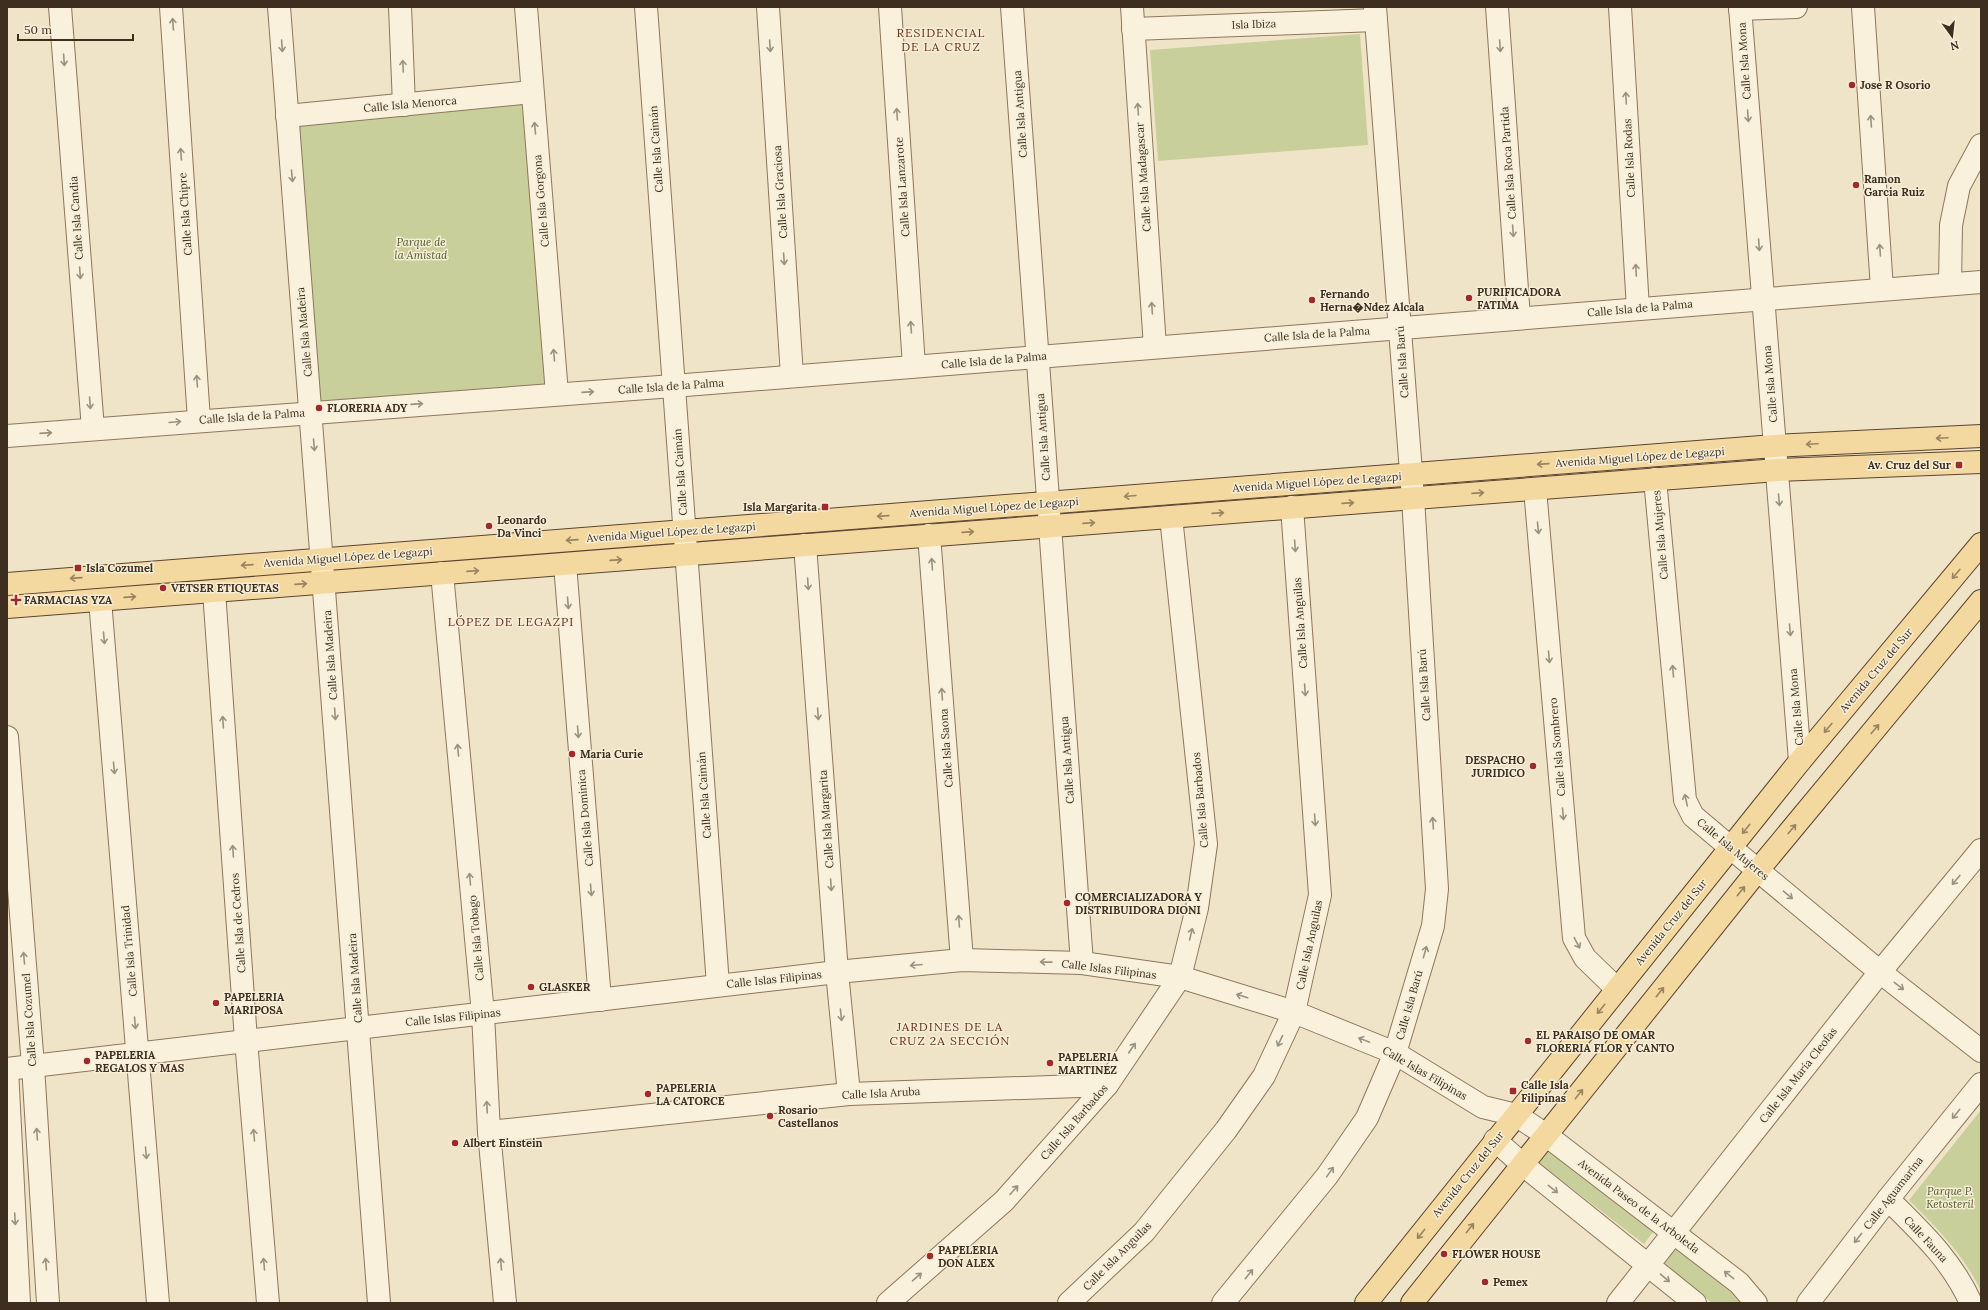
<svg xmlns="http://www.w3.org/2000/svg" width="1988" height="1310" viewBox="0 0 1988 1310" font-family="Lora,serif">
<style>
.green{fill:#c9cf9b}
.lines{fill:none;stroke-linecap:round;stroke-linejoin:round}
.minor-casing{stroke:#8d765c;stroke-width:24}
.major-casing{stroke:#5b4430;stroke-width:24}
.minor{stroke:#faf1dc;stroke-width:22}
.major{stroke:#f3d9a0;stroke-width:22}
.oneway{stroke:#9c907e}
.oneway2{stroke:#988460}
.poi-dot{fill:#9e2a2b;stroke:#f7eed8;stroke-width:1.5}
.labels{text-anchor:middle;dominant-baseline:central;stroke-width:3;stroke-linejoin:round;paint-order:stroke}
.street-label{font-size:11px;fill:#3d2e20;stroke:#f7eed8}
.poi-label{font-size:11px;font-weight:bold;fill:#3d2e20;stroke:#f7eed8;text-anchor:start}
.park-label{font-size:11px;font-style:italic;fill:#4d5a26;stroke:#f7eed8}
.neighbourhood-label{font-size:12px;letter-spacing:1px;fill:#6b2e1e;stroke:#f7eed8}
</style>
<rect width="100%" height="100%" fill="#f0e4c8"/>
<g class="green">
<polygon points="1360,34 1368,145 1158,161 1150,50"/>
<polygon points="527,98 551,389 316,407 292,121"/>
<path d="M1981,1110v181c-18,-37 -43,-62 -72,-91z"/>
<polygon points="1551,1147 1656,1228 1644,1244 1539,1163"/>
<polygon points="1678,1245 1748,1303 1712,1303 1664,1263"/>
</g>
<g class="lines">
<defs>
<g id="minor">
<polyline points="60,7 93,429"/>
<polyline points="171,7 199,420"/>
<polyline points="279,7 379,1303"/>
<polyline points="400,7 404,105"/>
<polyline points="526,7 557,394"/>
<polyline points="646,7 718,985"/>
<polyline points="768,7 792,376"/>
<polyline points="890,7 914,366"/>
<polyline points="1012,7 1082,963"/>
<polyline points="1132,7 1155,347"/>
<polyline points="1497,7 1519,318"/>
<polyline points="1620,7 1638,309"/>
<polyline points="1740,7 1800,761"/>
<polyline points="1863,7 1882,289"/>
<polyline points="1740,9 1796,7"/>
<polyline points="1133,29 1376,20"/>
<polyline points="287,116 532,92"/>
<polyline points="1950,284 1951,225 1959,186 1981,145"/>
<polyline points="7,436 673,386 1981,282"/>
<polyline points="1655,479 1685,800 1693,816 1731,848 1880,972 1981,1051"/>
<polyline points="1535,489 1574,938 1585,958 1617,989"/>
<polyline points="929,535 962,960"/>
<polyline points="805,545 837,972 849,1094"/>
<polyline points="565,564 600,1000"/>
<polyline points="442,573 483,1014 489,1132 505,1303"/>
<polyline points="214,591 246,1040 268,1303"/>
<polyline points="100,600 158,1303"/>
<polyline points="7,737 33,1066 48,1303"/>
<polyline points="7,1069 837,972 962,960 1082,963 1180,977 1294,1012 1395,1053 1483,1107 1516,1115 1546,1135 1739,1283 1756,1303"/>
<polyline points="7,1069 19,1303"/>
<polyline points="489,1132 849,1094 1107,1085"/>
<polyline points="1495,1140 1522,1164 1695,1303"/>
<path d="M1888,1199c33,33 63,60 83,104"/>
<polyline points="888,1303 1004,1201 1107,1085 1180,977 1197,908 1206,844 1171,517"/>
<polyline points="1069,1303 1144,1232 1226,1130 1264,1076 1294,1012 1320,895 1292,507"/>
<polyline points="1223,1303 1327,1176 1367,1118 1395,1053 1433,926 1437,889 1413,498 1375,7"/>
<polyline points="1618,1303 1880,972 1981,850"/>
<polyline points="1808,1303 1888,1199 1981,1084"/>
</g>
<g id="major">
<polyline points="7,584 1774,446 1981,436"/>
<polyline points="7,607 1777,470 1981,462"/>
<polyline points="1366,1303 1800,761 1981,544"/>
<polyline points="1412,1303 1758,870 1981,601"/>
</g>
</defs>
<use href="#minor" class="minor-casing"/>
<use href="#major" class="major-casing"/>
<use href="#minor" class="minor"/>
<use href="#major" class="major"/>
</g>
<defs><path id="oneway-shaft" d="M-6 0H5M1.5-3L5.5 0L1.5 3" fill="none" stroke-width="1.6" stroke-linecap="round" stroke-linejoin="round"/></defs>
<g class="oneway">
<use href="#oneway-shaft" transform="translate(173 24) rotate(-94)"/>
<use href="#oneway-shaft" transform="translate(282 46) rotate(86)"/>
<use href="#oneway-shaft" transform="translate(770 46) rotate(86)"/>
<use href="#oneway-shaft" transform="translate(1500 46) rotate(86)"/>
<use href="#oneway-shaft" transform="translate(64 60) rotate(86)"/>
<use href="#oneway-shaft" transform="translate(403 66) rotate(-93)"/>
<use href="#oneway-shaft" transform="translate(1626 98) rotate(-93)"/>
<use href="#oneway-shaft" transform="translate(1138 109) rotate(-94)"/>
<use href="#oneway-shaft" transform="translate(897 114) rotate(-94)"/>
<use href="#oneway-shaft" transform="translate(1748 116) rotate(86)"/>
<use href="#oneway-shaft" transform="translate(1871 121) rotate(-94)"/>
<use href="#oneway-shaft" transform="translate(535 128) rotate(-95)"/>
<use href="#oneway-shaft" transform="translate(181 154) rotate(-94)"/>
<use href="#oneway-shaft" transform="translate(292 176) rotate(85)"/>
<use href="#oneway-shaft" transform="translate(1513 231) rotate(86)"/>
<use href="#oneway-shaft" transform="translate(1759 245) rotate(86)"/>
<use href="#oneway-shaft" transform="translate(1880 250) rotate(-94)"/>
<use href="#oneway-shaft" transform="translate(784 259) rotate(86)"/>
<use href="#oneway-shaft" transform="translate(1636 270) rotate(-93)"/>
<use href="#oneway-shaft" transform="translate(80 273) rotate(86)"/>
<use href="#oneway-shaft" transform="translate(1152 308) rotate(-94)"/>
<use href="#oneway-shaft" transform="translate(911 327) rotate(-94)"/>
<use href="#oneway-shaft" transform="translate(554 355) rotate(-95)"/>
<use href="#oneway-shaft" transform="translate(197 381) rotate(-94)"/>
<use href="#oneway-shaft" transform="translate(588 392) rotate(-4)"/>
<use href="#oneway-shaft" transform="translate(90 403) rotate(86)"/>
<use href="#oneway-shaft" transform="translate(417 404) rotate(-4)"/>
<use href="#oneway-shaft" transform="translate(175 422) rotate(-5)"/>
<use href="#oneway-shaft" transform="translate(46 433) rotate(-4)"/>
<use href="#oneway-shaft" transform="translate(314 445) rotate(85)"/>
<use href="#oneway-shaft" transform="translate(1779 500) rotate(85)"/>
<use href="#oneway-shaft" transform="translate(1538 528) rotate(85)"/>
<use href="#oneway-shaft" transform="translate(1295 546) rotate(86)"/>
<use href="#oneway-shaft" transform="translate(932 564) rotate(-94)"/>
<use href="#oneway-shaft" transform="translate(808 584) rotate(86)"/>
<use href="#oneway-shaft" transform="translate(568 603) rotate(85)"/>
<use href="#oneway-shaft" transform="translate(1790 630) rotate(85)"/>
<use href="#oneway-shaft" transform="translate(104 638) rotate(85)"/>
<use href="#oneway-shaft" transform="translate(1549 657) rotate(85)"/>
<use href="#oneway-shaft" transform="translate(1673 671) rotate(-95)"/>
<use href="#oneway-shaft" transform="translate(1305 690) rotate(86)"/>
<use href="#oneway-shaft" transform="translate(942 694) rotate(-94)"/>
<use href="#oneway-shaft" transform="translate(335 714) rotate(86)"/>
<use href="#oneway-shaft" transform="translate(818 714) rotate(86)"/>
<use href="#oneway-shaft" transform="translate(223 722) rotate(-94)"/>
<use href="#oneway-shaft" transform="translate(578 732) rotate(85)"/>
<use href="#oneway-shaft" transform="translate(458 750) rotate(-95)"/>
<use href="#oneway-shaft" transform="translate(114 768) rotate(85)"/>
<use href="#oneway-shaft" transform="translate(1686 800) rotate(-103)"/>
<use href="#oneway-shaft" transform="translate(1563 814) rotate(85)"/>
<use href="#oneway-shaft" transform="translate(1315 820) rotate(86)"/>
<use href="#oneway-shaft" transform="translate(1433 823) rotate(-94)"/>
<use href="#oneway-shaft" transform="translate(233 851) rotate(-94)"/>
<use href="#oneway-shaft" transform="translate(470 879) rotate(-95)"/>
<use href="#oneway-shaft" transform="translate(1956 880) rotate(130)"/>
<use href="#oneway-shaft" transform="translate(831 885) rotate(86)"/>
<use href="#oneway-shaft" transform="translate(591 890) rotate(85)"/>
<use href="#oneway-shaft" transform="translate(1788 895) rotate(40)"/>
<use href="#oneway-shaft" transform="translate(959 921) rotate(-94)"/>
<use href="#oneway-shaft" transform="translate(1191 934) rotate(-76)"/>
<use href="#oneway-shaft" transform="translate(1577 943) rotate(62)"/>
<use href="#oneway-shaft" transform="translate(1425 952) rotate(-74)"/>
<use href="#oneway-shaft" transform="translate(24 958) rotate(-95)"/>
<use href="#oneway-shaft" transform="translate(1046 962) rotate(-179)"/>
<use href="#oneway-shaft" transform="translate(916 965) rotate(175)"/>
<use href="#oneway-shaft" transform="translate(1899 986) rotate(38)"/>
<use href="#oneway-shaft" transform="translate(1242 996) rotate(-163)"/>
<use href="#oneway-shaft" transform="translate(841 1015) rotate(84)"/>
<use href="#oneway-shaft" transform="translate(135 1023) rotate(85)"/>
<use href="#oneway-shaft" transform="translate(1364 1040) rotate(-158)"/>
<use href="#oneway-shaft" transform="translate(1280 1041) rotate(115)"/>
<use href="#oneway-shaft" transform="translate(1132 1048) rotate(-56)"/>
<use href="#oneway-shaft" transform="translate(487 1107) rotate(-93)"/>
<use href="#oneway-shaft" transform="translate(1956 1114) rotate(129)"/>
<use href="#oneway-shaft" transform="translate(37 1134) rotate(-94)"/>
<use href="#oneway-shaft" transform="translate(254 1135) rotate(-95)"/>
<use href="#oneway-shaft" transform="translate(146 1153) rotate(85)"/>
<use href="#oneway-shaft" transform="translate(1330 1172) rotate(-55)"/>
<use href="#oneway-shaft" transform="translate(1553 1189) rotate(38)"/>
<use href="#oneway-shaft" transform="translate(1014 1190) rotate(-48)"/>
<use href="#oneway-shaft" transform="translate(15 1219) rotate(87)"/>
<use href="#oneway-shaft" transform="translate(1858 1238) rotate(128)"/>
<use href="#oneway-shaft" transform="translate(46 1264) rotate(-94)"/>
<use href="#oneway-shaft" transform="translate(264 1264) rotate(-95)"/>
<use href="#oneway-shaft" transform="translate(501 1264) rotate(-95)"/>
<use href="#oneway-shaft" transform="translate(1249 1274) rotate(-51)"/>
<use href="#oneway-shaft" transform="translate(1729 1275) rotate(-142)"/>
<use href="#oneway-shaft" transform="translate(917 1277) rotate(-41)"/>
<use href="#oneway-shaft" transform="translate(1665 1278) rotate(40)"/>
</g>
<g class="oneway2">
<use href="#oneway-shaft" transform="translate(1942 438) rotate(177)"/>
<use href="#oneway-shaft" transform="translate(1812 444) rotate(177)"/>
<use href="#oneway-shaft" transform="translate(1543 464) rotate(176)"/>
<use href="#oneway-shaft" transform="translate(1478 493) rotate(-4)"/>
<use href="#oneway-shaft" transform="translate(1130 496) rotate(175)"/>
<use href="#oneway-shaft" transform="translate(1348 503) rotate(-4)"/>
<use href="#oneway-shaft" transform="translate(1218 513) rotate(-4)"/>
<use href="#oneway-shaft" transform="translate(883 516) rotate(176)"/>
<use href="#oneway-shaft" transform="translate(1089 523) rotate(-4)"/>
<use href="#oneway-shaft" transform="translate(968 532) rotate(-4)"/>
<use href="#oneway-shaft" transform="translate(572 540) rotate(176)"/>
<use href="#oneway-shaft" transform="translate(616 560) rotate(-4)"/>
<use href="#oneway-shaft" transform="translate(247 565) rotate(176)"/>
<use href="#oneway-shaft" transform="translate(473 571) rotate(-4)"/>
<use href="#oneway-shaft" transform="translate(1956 574) rotate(130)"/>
<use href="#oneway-shaft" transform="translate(76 578) rotate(176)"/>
<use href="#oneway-shaft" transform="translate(301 584) rotate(-4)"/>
<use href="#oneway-shaft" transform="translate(130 597) rotate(-4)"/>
<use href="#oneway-shaft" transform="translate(1828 728) rotate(130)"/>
<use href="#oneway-shaft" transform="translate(1875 729) rotate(-50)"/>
<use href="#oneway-shaft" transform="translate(1746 829) rotate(129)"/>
<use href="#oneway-shaft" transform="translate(1792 829) rotate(-50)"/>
<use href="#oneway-shaft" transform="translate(1741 891) rotate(-51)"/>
<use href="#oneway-shaft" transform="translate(1660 992) rotate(-51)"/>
<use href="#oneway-shaft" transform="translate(1601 1009) rotate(129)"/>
<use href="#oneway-shaft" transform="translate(1579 1094) rotate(-51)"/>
<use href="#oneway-shaft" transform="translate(1470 1228) rotate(-52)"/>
<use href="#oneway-shaft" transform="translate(1421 1234) rotate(129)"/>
</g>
<g class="poi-dot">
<circle cx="1852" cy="85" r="4"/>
<circle cx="1856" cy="185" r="4"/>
<circle cx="1469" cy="298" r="4"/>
<circle cx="1312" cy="300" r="4"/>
<circle cx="319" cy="408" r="4"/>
<rect x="1955" y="461" width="8" height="8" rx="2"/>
<rect x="821" y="503" width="8" height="8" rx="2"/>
<circle cx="489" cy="526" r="4"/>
<rect x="74" y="564" width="8" height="8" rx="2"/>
<circle cx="163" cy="588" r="4"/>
<path d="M14 594h4v4h4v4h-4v4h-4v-4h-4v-4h4z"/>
<circle cx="572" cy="754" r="4"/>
<circle cx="1533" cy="766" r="4"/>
<circle cx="1067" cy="903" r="4"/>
<circle cx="531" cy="987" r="4"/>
<circle cx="216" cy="1003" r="4"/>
<circle cx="1528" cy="1041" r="4"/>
<circle cx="87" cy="1061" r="4"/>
<circle cx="1050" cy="1063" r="4"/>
<rect x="1509" y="1087" width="8" height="8" rx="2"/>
<circle cx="648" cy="1094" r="4"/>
<circle cx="770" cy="1116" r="4"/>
<circle cx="455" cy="1143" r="4"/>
<circle cx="1444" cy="1254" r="4"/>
<circle cx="930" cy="1256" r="4"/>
<circle cx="1485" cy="1282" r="4"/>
</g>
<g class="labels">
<g class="street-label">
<text transform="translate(1254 24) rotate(-2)">Isla Ibiza</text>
<text transform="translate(1744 61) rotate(-94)">Calle Isla Mona</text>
<text transform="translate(410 104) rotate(-5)">Calle Isla Menorca</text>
<text transform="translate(1020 114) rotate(-94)">Calle Isla Antigua</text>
<text transform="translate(656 149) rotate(-94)">Calle Isla Caimán</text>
<text transform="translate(1629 158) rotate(-93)">Calle Isla Rodas</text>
<text transform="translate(1508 163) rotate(-94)">Calle Isla Roca Partida</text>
<text transform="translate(1143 177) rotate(-94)">Calle Isla Madagascar</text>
<text transform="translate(902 187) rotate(-94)">Calle Isla Lanzarote</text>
<text transform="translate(780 192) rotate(-94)">Calle Isla Graciosa</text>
<text transform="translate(541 201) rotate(-95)">Calle Isla Gorgona</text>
<text transform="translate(185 214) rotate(-94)">Calle Isla Chipre</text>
<text transform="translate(76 218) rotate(-94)">Calle Isla Candia</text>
<text transform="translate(1640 308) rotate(-5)">Calle Isla de la Palma</text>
<text transform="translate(304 332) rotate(-95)">Calle Isla Madeira</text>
<text transform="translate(1317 334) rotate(-4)">Calle Isla de la Palma</text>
<text transform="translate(994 360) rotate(-5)">Calle Isla de la Palma</text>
<text transform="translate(1402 362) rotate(-94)">Calle Isla Barú</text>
<text transform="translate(1770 384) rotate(-95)">Calle Isla Mona</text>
<text transform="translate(671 386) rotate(-4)">Calle Isla de la Palma</text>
<text transform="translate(252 416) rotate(-4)">Calle Isla de la Palma</text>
<text transform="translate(1043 437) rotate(-94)">Calle Isla Antigua</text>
<text transform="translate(1640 457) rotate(-4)">Avenida Miguel López de Legazpi</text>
<text transform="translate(680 472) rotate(-94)">Calle Isla Caimán</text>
<text transform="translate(1317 482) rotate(-4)">Avenida Miguel López de Legazpi</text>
<text transform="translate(994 507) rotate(-4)">Avenida Miguel López de Legazpi</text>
<text transform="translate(671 532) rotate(-4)">Avenida Miguel López de Legazpi</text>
<text transform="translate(1660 535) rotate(-95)">Calle Isla Mujeres</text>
<text transform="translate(348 557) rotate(-4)">Avenida Miguel López de Legazpi</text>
<text transform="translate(1300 623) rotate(-94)">Calle Isla Anguilas</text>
<text transform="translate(330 655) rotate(-94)">Calle Isla Madeira</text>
<text transform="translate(1876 670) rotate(-50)">Avenida Cruz del Sur</text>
<text transform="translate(1424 685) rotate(-94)">Calle Isla Barú</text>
<text transform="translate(1796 707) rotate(-95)">Calle Isla Mona</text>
<text transform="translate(1557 747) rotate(-95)">Calle Isla Sombrero</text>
<text transform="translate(946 748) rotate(-94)">Calle Isla Saona</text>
<text transform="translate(1067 760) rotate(-94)">Calle Isla Antigua</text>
<text transform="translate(704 795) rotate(-94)">Calle Isla Caimán</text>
<text transform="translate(1200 800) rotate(-95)">Calle Isla Barbados</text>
<text transform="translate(585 818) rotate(-95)">Calle Isla Dominica</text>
<text transform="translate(826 819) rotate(-94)">Calle Isla Margarita</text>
<text transform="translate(1733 849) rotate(40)">Calle Isla Mujeres</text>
<text transform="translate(1671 922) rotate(-51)">Avenida Cruz del Sur</text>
<text transform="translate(238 923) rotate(-94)">Calle Isla de Cedros</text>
<text transform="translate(476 938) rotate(-95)">Calle Isla Tobago</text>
<text transform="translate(1309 945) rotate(-78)">Calle Isla Anguilas</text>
<text transform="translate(129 951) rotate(-95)">Calle Isla Trinidad</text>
<text transform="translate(1109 969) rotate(7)">Calle Islas Filipinas</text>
<text transform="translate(355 978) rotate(-94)">Calle Isla Madeira</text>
<text transform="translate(774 979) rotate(-6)">Calle Islas Filipinas</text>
<text transform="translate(1409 1005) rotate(-74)">Calle Isla Barú</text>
<text transform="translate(453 1017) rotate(-6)">Calle Islas Filipinas</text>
<text transform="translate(29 1020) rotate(-94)">Calle Isla Cozumel</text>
<text transform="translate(1425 1073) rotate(30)">Calle Islas Filipinas</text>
<text transform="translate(1798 1075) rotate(-52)">Calle Isla María Cleofas</text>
<text transform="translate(881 1093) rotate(-3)">Calle Isla Aruba</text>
<text transform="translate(1074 1122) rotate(-49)">Calle Isla Barbados</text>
<text transform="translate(1468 1174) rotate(-51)">Avenida Cruz del Sur</text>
<text transform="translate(1893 1193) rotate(-52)">Calle Aguamarina</text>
<text transform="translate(1639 1206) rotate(37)">Avenida Paseo de la Arboleda</text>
<text transform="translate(1926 1239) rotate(47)">Calle Fauna</text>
<text transform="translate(1117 1256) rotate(-45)">Calle Isla Anguilas</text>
</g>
<g class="poi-label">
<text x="1860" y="85">Jose R Osorio</text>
<text x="1864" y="179">Ramon<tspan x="1864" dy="13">Garcia Ruiz</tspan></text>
<text x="1477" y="292">PURIFICADORA<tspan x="1477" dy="13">FATIMA</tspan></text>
<text x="1320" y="294">Fernando<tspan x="1320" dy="13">Herna�Ndez Alcala</tspan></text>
<text x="327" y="408">FLORERIA ADY</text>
<text x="1951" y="465" text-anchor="end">Av. Cruz del Sur</text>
<text x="817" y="507" text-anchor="end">Isla Margarita</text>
<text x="497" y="520">Leonardo<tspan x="497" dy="13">Da Vinci</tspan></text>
<text x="86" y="568">Isla Cozumel</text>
<text x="171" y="588">VETSER ETIQUETAS</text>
<text x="24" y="600">FARMACIAS YZA</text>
<text x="580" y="754">Maria Curie</text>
<text x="1525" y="760" text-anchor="end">DESPACHO<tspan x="1525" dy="13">JURIDICO</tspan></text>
<text x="1075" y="897">COMERCIALIZADORA Y<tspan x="1075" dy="13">DISTRIBUIDORA DIONI</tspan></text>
<text x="539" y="987">GLASKER</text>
<text x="224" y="997">PAPELERIA<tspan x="224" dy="13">MARIPOSA</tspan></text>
<text x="1536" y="1035">EL PARAISO DE OMAR<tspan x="1536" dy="13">FLORERIA FLOR Y CANTO</tspan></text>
<text x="95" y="1055">PAPELERIA<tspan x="95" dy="13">REGALOS Y MAS</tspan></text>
<text x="1058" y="1057">PAPELERIA<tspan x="1058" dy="13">MARTINEZ</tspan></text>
<text x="1521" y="1085">Calle Isla<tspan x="1521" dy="13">Filipinas</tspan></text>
<text x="656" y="1088">PAPELERIA<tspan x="656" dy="13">LA CATORCE</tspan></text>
<text x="778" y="1110">Rosario<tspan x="778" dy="13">Castellanos</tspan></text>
<text x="463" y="1143">Albert Einstein</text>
<text x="938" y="1250">PAPELERIA<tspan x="938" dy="13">DON ALEX</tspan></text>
<text x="1452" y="1254">FLOWER HOUSE</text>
<text x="1493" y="1282">Pemex</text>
</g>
<g class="park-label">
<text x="421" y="242">Parque de<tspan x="421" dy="13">la Amistad</tspan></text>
<text x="1950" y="1191">Parque P.<tspan x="1950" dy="13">Ketosteril</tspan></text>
</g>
<g class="neighbourhood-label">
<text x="941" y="32">RESIDENCIAL<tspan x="941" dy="14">DE LA CRUZ</tspan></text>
<text x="511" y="621">LÓPEZ DE LEGAZPI</text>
<text x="950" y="1026">JARDINES DE LA<tspan x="950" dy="14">CRUZ 2A SECCIÓN</tspan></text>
</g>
</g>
<rect width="1988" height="1310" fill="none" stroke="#3d2e20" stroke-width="16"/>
<g transform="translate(1952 36) rotate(165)" stroke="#f7eed8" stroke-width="3" paint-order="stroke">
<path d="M0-3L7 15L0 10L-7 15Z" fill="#3d2e20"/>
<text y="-6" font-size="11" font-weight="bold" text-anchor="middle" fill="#3d2e20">N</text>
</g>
<path d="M18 34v6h115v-6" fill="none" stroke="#3d2e20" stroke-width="2"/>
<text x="24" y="34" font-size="12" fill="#3d2e20" stroke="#f7eed8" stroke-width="3" paint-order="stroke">50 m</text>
</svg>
